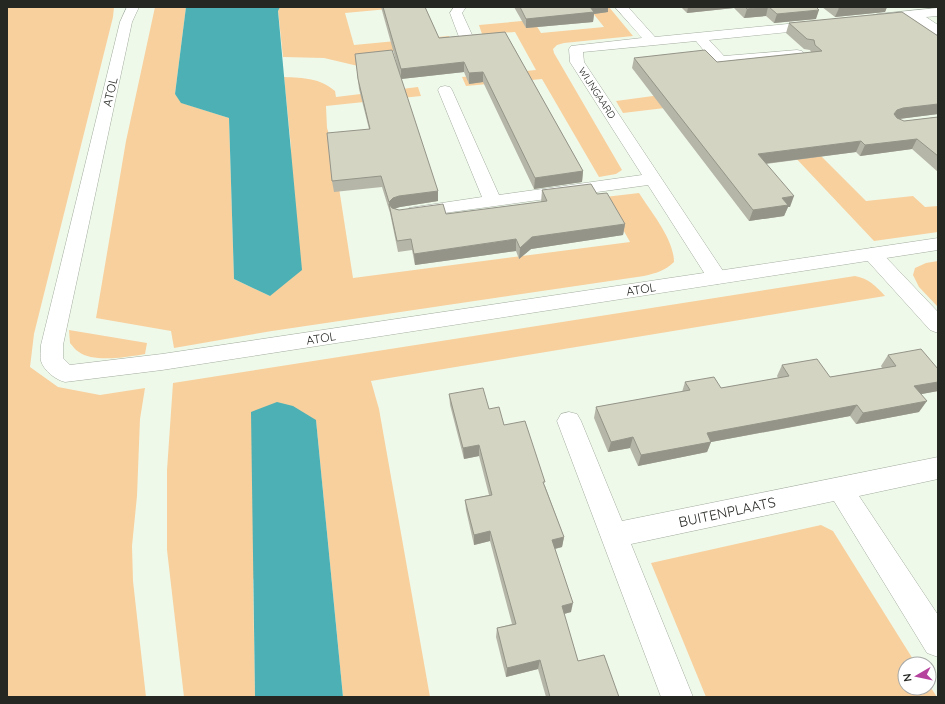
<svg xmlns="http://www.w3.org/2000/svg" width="945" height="704" viewBox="0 0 945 704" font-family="Quicksand,sans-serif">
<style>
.green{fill:#f8d09e}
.water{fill:#4cb0b5}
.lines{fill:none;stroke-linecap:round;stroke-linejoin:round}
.minor-casing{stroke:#a3ad9f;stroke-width:1}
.tertiary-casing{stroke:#a3ad9f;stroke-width:1}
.minor{fill:#fff;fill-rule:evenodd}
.tertiary{fill:#fff;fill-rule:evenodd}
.wall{fill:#b6b6a8}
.shaded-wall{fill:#949488}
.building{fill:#d4d4c3;stroke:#949488}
.labels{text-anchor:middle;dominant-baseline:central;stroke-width:3;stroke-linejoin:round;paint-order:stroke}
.far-street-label{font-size:10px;fill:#242722;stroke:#fff}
.street-label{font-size:12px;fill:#242722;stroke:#fff}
.near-street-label{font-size:14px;fill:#242722;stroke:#fff}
</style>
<rect width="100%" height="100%" fill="#eff9ea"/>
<g class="green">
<polygon points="7,7 114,7 113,17 34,334 30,367 58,387 100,395 145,388 140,419 137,496 132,546 133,581 146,697 7,697"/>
<path d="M155,7h31l-11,87 7,9 47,15 5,161 36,17 21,-149 -7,-70c20,1 36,1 51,14l1,6 82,-10 3,9 -95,10 1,22 5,15 21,135 277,-36 -25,-45 34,-4c12,19 35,46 35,69 -9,9 -18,11 -30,14l-372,55 -98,17 -3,-17 -75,-13 30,-177z"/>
<polygon points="280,7 410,7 345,13 354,45 449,36 453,46 357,54 358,66 324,58 283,57 278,10"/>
<polygon points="588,7 609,7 633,36 564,43 557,45 553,49 554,53 622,170 616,174 599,177 542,79 466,86 462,77 536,70 515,32 482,34 479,25 533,20 541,33 604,27"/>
<polygon points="732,67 866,201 913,196 925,207 938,206 938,232 874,241 740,99 623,113 616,101 727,86"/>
<polygon points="938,261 938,307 919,287 913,275 915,268 926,263"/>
<path d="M855,276c14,3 20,9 30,20l-514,85 8,28 51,288h-87l-27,-277 -63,160 2,117h-71l-17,-147v-80l6,-87z"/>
<path d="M69,330l78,13 -2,11c-17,3 -52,9 -66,-2 -4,-2 -6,-6 -9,-9z"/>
<polygon points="821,525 833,531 916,664 905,664 905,688 929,688 929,685 937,697 706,697 651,563"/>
</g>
<g class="water">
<polygon points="186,7 280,7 278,11 302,270 270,296 234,279 229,118 181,103 175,94"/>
<polygon points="277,402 293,406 316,420 343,697 255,697 251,412"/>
</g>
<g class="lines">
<defs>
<g id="minor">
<polygon points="454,7 466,7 462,13 473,37 471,40 461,40 459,37 450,13"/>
<polygon points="615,7 628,7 655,37 818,21 823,22 824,25 823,28 818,29 709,40 724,56 797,50 802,51 804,54 802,57 797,58 720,65 715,64 696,41 583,52 584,62 727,277 724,282 717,284 710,282 648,185 415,217 409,216 406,212 409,208 415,207 482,197 438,90 440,87 445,86 450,87 452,90 499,195 642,175 570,62 569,49 571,46 642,38"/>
<polygon points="938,8 938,16 926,17 938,25 938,35 933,34 911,18 878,22 873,21 872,18 873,15 878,14"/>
<polygon points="872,248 879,250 938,312 938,333 930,330 865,258 862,254 865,250"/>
<polygon points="569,412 577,414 581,421 622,521 938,457 938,479 859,496 938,615 938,657 927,653 834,501 631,544 693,697 661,697 557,421 561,414"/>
</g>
<path id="tertiary" d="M127,7h12l-7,15 -69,323v13l7,7 92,-11 776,-116v12l-776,120 -97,12c-9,-2 -21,-11 -24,-21 -1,-4 0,-11 0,-16l79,-323z"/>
</defs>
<use href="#minor" class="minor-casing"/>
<use href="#tertiary" class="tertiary-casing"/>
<use href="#minor" class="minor"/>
<use href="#tertiary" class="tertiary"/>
</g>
<g class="wall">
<polygon points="381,7 425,7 439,38 505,32 583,171 582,182 534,189 483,82 469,84 464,72 401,79"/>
<polygon points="514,7 608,7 608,12 594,14 593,22 526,28"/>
<polygon points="681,7 816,7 816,19 774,23 766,16 744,18 734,8 687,13"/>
<polygon points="822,7 887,7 885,12 835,17"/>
<polygon points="789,23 938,36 938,114 898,119 904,121 938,117 938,172 912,149 860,156 856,152 766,164 790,207 788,207 784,216 749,221 632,68 634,58 717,62 811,52 810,50 804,49 786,33"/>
<polygon points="355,54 438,191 438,201 400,207 394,208 399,210 446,214 541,202 542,190 597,194 625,224 623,235 531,249 519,259 516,251 415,265 412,250 398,252 390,213 382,187 334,192 332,181 369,129 359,89"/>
<polygon points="888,355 938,369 938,391 921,394 919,412 856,424 850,416 777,430 711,442 707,452 638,466 630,448 608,452 594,418 596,407 682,392 685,382 721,388 778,378 777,376 782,365 830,377 882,368 881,366"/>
<polygon points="449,394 489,409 504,425 545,486 564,537 562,547 555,549 571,612 564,614 578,661 619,697 546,697 538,669 506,677 496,637 497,628 512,624 490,541 474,545 466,510 465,500 489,495 479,456 464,459 450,405"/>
</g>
<g class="shaded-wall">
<polygon points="589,7 608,7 608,12 594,14 593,22 526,28 526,19"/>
<polygon points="688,7 734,7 734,8 687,13"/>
<polygon points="763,7 768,7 766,16 744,18 747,9"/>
<polygon points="851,7 887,7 885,12 835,17 839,8"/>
<polygon points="819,10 816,19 774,23 777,14"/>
<polygon points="464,62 464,72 401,79 401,69"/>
<polygon points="483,72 483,82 469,84 469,73"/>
<polygon points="938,104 938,114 899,119 893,121 894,114 897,110 903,108"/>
<polygon points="917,139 912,149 860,156 865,145"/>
<polygon points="861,141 856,152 754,165 758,154"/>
<polygon points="583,171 582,182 534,189 535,178"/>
<polygon points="438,191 438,201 400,207 394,209 391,212 389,204 390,213 389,202 393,198 399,196"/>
<polygon points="794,196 790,207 788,207 784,216 749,221 753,210 782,198"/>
<polygon points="625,224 623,235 531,249 519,259 520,248 532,237"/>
<polygon points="516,239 516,251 415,265 414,254"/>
<polygon points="938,382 938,391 906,397 914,386"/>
<polygon points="927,401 919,412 856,424 863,413"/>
<polygon points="857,405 850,416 711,442 707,452 638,466 641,455 707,433"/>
<polygon points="633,437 630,448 608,452 611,442"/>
<polygon points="479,445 479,456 464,459 463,448"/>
<polygon points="490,531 490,541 474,545 474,535"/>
<polygon points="564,537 562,547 550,550 552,540"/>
<polygon points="573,603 571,612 560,615 562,606"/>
<polygon points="540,660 538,669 506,677 507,668"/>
</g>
<g class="building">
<polygon points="383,7 425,7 439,38 505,32 583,171 535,178 483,72 469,73 464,62 401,69"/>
<polygon points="520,7 590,7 594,12 526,19"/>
<polygon points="745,7 763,7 747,9"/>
<polygon points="769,7 816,7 819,10 777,14"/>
<polygon points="837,7 851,7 839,8"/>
<polygon points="902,12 938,36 938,104 903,108 897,110 894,114 897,118 904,121 938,117 938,156 917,139 865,145 861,141 758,154 794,196 782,198 788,205 753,210 634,58 705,50 717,62 822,51 815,45 814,40 807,39 789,23"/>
<polygon points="392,50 438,191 399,196 393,198 389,202 381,176 332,181 327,133 370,129 358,79 355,54"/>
<polygon points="591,184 597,194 607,193 625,224 532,237 520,248 516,239 414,254 411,239 397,241 389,204 392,208 399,210 443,204 446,214 547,201 542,190"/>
<polygon points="921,349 938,369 938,382 914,386 927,401 863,413 857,405 783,419 707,433 711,442 641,455 633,437 611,442 596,407 690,390 685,382 714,377 721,388 789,376 782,365 817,359 830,377 896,366 888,355"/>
<polygon points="483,388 489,409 499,407 504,425 525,421 545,482 543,482 564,537 552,540 573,603 562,606 578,661 604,655 619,697 550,697 540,660 507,668 497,628 516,624 490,531 474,535 465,500 492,495 479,445 463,448 449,394"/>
</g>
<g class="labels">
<g class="far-street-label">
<text transform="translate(597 93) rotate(57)">WIJNGAARD</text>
</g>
<g class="street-label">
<text transform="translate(110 92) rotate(-77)">ATOL</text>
<text transform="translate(641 289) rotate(-9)">ATOL</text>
<text transform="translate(321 338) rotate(-9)">ATOL</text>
</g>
<g class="near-street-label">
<text transform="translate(727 512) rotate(-12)">BUITENPLAATS</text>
</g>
</g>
<rect width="945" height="704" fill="none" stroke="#242722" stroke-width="16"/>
<g transform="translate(917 676) rotate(261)"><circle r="19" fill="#ffffff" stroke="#a7a9a7"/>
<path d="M0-3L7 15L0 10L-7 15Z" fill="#b5439e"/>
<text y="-6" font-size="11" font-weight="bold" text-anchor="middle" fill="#242722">N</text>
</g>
</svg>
